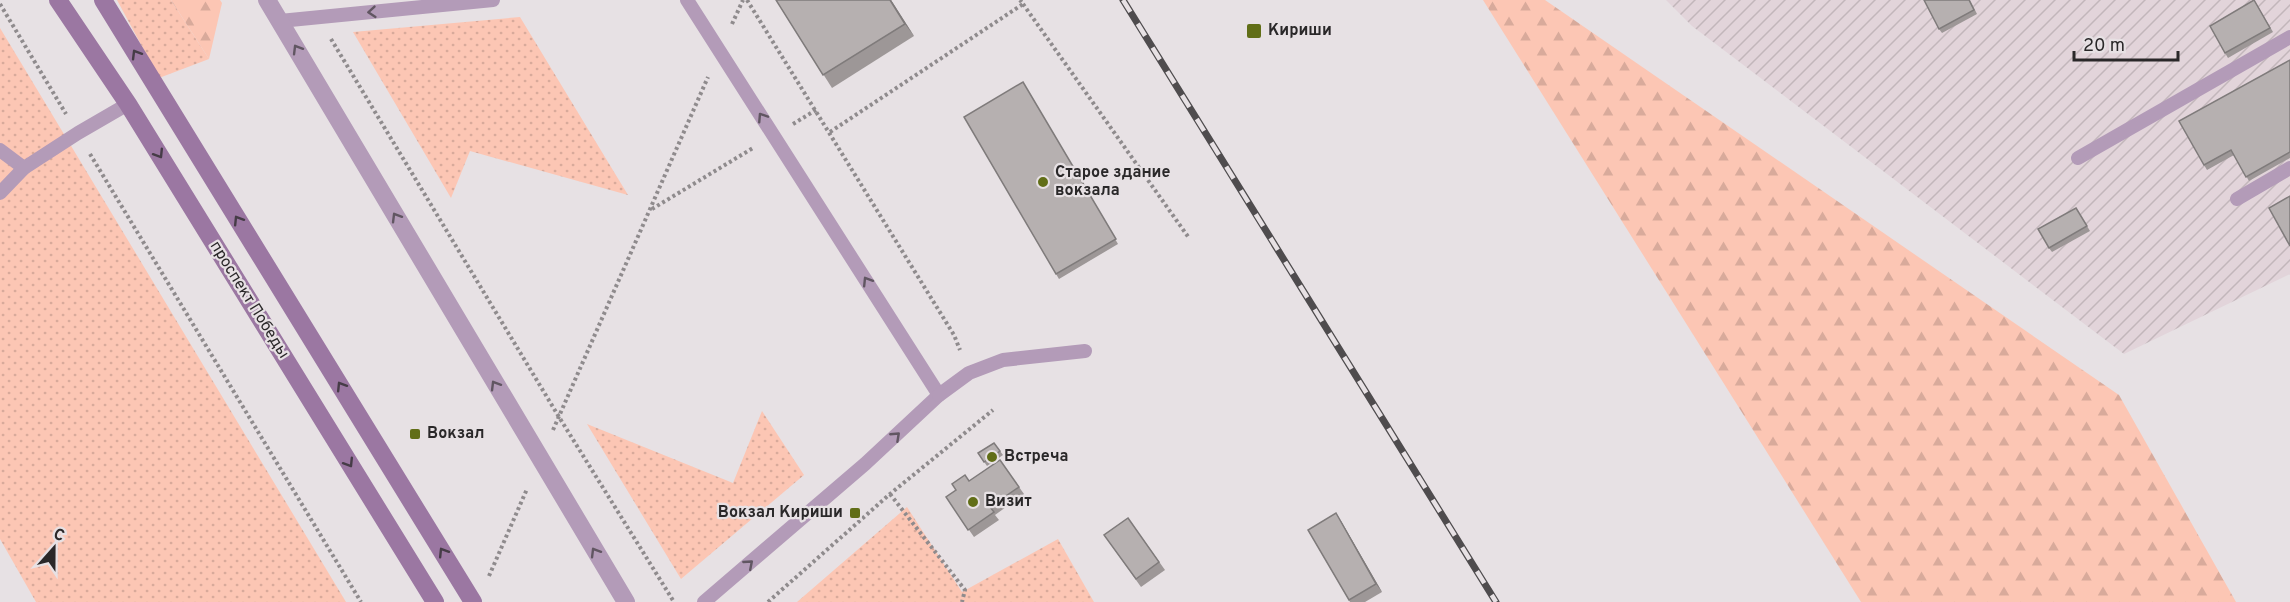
<svg xmlns="http://www.w3.org/2000/svg" width="2290" height="602" viewBox="0 0 2290 602" font-family="Overpass,sans-serif">
<style>
.industrial{fill:url(#industrial-furrows)}
.grass{fill:url(#grass-dots)}
.forest{fill:url(#forest-firs)}
.lines{fill:none;stroke-linecap:round;stroke-linejoin:round}
.path{stroke:#8f8b8d;stroke-width:4;stroke-dasharray:3 3;stroke-linecap:butt}
.lane{stroke:#b39bb8;stroke-width:14}
.street{stroke:#b39bb8;stroke-width:18}
.secondary{stroke:#9b77a2;stroke-width:18}
.rail-casing{stroke:#4f4c4e;stroke-width:7}
.rail{stroke:#e7e1e4;stroke-width:4.5;stroke-dasharray:14;stroke-linecap:butt}
.wall{fill:#9d9797}
.shaded-wall{fill:#7f7b7b}
.building{fill:#b6b0b0;stroke:#7f7b7b;stroke-width:1.5}
.oneway{stroke:#615662}
.oneway2{stroke:#463c47}
.poi-dot{fill:#616e17;stroke:#e7e1e4;stroke-width:2}
.labels{text-anchor:middle;dominant-baseline:central;stroke-width:4.5;stroke-linejoin:round;paint-order:stroke}
.poi-label{font-size:16px;font-weight:bold;fill:#2a2829;stroke:#e7e1e4;text-anchor:start}
.street-label{font-size:16px;fill:#2a2829;stroke:#e7e1e4}
</style>
<defs>
<pattern id="industrial-furrows" width="10" height="10" patternUnits="userSpaceOnUse" patternTransform="scale(1.5)"><rect width="10" height="10" fill="#e2d4da"/><path d="M-1 1l2-2M0 10L10 0M9 11l2-2" fill="none" stroke="#c2b6bb"/></pattern>
<pattern id="grass-dots" width="8" height="8" patternUnits="userSpaceOnUse" patternTransform="scale(1.5)"><rect width="8" height="8" fill="#fcc6b4"/><path d="M2 2h.1M6 6h.1" fill="none" stroke="#d8aa9b" stroke-width="1.8" stroke-linecap="round"/></pattern>
<pattern id="forest-firs" width="22" height="20" patternUnits="userSpaceOnUse" patternTransform="scale(1.5)"><rect width="22" height="20" fill="#fcc6b4"/><path d="M5 1l3.5 6h-7zM16 11l3.5 6h-7z" fill="#d8aa9b"/></pattern>
</defs>
<rect width="100%" height="100%" fill="#e7e1e4"/>
<polygon class="industrial" points="1666,0 2290,0 2290,274 2124,354 1692,26"/>
<g class="grass">
<polygon points="117,0 171,0 209,59 159,78"/>
<polygon points="520,17 628,195 470,151 451,198 353,32"/>
<polygon points="0,28 346,602 36,602 0,539"/>
<polygon points="762,411 804,475 681,579 587,424 733,483"/>
<polygon points="907,507 962,592 1058,539 1094,602 797,602"/>
</g>
<g class="forest">
<polygon points="171,0 220,0 222,3 209,59"/>
<polygon points="1483,0 1545,0 2119,395 2236,602 1861,602"/>
</g>
<g class="lines">
<g class="path">
<polyline points="747,0 954,335 960,350"/>
<polyline points="0,4 66,114"/>
<polyline points="1023,4 1189,238"/>
<polyline points="732,24 743,0"/>
<polyline points="331,39 559,417 674,602"/>
<polyline points="793,124 816,110"/>
<polyline points="830,132 1023,4 1020,0"/>
<polyline points="90,154 361,602"/>
<polyline points="652,209 753,148"/>
<polyline points="553,430 708,77"/>
<polyline points="890,494 965,590 962,602"/>
<polyline points="489,576 527,489"/>
<polyline points="768,602 890,494 993,410"/>
</g>
<g class="lane">
<polyline points="687,0 939,395 865,464 704,602"/>
<polyline points="280,21 493,0"/>
<polyline points="0,150 24,168"/>
<polyline points="2078,158 2290,37"/>
<polyline points="0,193 24,168 78,133 128,104"/>
<polyline points="2237,199 2290,168"/>
<polyline points="939,395 969,373 1003,360 1085,351"/>
</g>
<polyline class="street" points="267,0 626,602"/>
<g class="secondary">
<polyline points="58,0 128,104 435,602"/>
<polyline points="103,0 473,602"/>
</g>
<defs>
<polyline id="rail" points="1123,0 1496,602"/>
</defs>
<use href="#rail" class="rail-casing"/>
<use href="#rail" class="rail"/>
</g>
<g class="wall">
<polygon points="776,0 891,0 914,36 832,88"/>
<polygon points="1970,0 1977,14 1942,33 1939,29"/>
<polygon points="2254,0 2273,32 2228,58 2225,53"/>
<polygon points="2290,60 2290,158 2249,181 2234,155 2207,170 2204,165"/>
<polygon points="1026,87 1118,244 1059,279 1056,274"/>
<polygon points="2076,208 2090,231 2052,252 2049,248"/>
<polygon points="994,443 1003,455 987,466 978,453"/>
<polygon points="1000,460 1024,494 995,515 999,520 974,537 946,497"/>
<polygon points="1128,518 1165,570 1141,587 1104,535"/>
<polygon points="1341,521 1382,592 1365,602 1350,602 1308,530"/>
</g>
<g class="shaded-wall">
<polygon points="890,0 891,0 914,36 905,24"/>
<polygon points="1336,513 1341,521 1382,592 1376,584"/>
</g>
<g class="building">
<polygon points="776,0 890,0 905,24 823,75"/>
<polygon points="1924,0 1969,0 1974,10 1939,29"/>
<polygon points="2254,0 2270,28 2225,53 2210,26"/>
<polygon points="2290,60 2290,152 2246,177 2231,150 2204,165 2179,121"/>
<polygon points="1023,82 1116,239 1056,274 964,117"/>
<polygon points="2290,196 2290,246 2269,208"/>
<polygon points="2076,208 2087,226 2049,248 2038,229"/>
<polygon points="994,443 1000,451 984,462 978,453"/>
<polygon points="1000,460 1019,487 990,507 994,512 968,530 946,497 956,490 952,484 965,475 969,481"/>
<polygon points="1336,513 1376,584 1349,600 1308,530"/>
<polygon points="1128,518 1159,562 1136,579 1104,535"/>
</g>
<defs><path id="oneway-chevron" d="M-2-3.5L2.5 0L-2 3.5" fill="none" stroke-width="1.6" stroke-linecap="round" stroke-linejoin="round" transform="scale(1.5)"/></defs>
<g class="oneway">
<use href="#oneway-chevron" transform="translate(372 12) rotate(175)"/>
<use href="#oneway-chevron" transform="translate(297 49) rotate(-121)"/>
<use href="#oneway-chevron" transform="translate(762 117) rotate(-123)"/>
<use href="#oneway-chevron" transform="translate(396 217) rotate(-121)"/>
<use href="#oneway-chevron" transform="translate(867 281) rotate(-122)"/>
<use href="#oneway-chevron" transform="translate(495 385) rotate(-121)"/>
<use href="#oneway-chevron" transform="translate(896 436) rotate(-43)"/>
<use href="#oneway-chevron" transform="translate(595 552) rotate(-121)"/>
<use href="#oneway-chevron" transform="translate(749 564) rotate(-41)"/>
</g>
<g class="oneway2">
<use href="#oneway-chevron" transform="translate(136 54) rotate(-121)"/>
<use href="#oneway-chevron" transform="translate(159 154) rotate(58)"/>
<use href="#oneway-chevron" transform="translate(238 220) rotate(-122)"/>
<use href="#oneway-chevron" transform="translate(341 386) rotate(-122)"/>
<use href="#oneway-chevron" transform="translate(349 463) rotate(58)"/>
<use href="#oneway-chevron" transform="translate(443 552) rotate(-122)"/>
</g>
<g class="poi-dot">
<rect x="1246" y="23" width="16" height="16" rx="3"/>
<circle cx="1043" cy="182" r="6"/>
<rect x="409" y="428" width="12" height="12" rx="3"/>
<circle cx="992" cy="457" r="6"/>
<circle cx="973" cy="502" r="6"/>
<rect x="849" y="507" width="12" height="12" rx="3"/>
</g>
<g class="labels">
<g class="poi-label">
<text x="1268" y="31">Кириши</text>
<text x="1055" y="173">Старое здание<tspan x="1055" dy="18">вокзала</tspan></text>
<text x="427" y="434">Вокзал</text>
<text x="1004" y="457">Встреча</text>
<text x="985" y="502">Визит</text>
<text x="843" y="513" text-anchor="end">Вокзал Кириши</text>
</g>
<g class="street-label">
<text transform="translate(249 300) rotate(58)">проспект Победы</text>
</g>
</g>
<g transform="translate(54 548) rotate(21)" stroke="#e7e1e4" stroke-width="4.5" paint-order="stroke">
<path d="M0-4.5L10 22L0 15L-10 22Z" fill="#2a2829"/>
<text y="-9" font-size="16" font-weight="bold" text-anchor="middle" fill="#2a2829">С</text>
</g>
<path d="M2074 51v9h104v-9" fill="none" stroke="#2a2829" stroke-width="3"/>
<text x="2083" y="51" font-size="18" fill="#2a2829" stroke="#e7e1e4" stroke-width="4.5" paint-order="stroke">20 m</text>
</svg>
